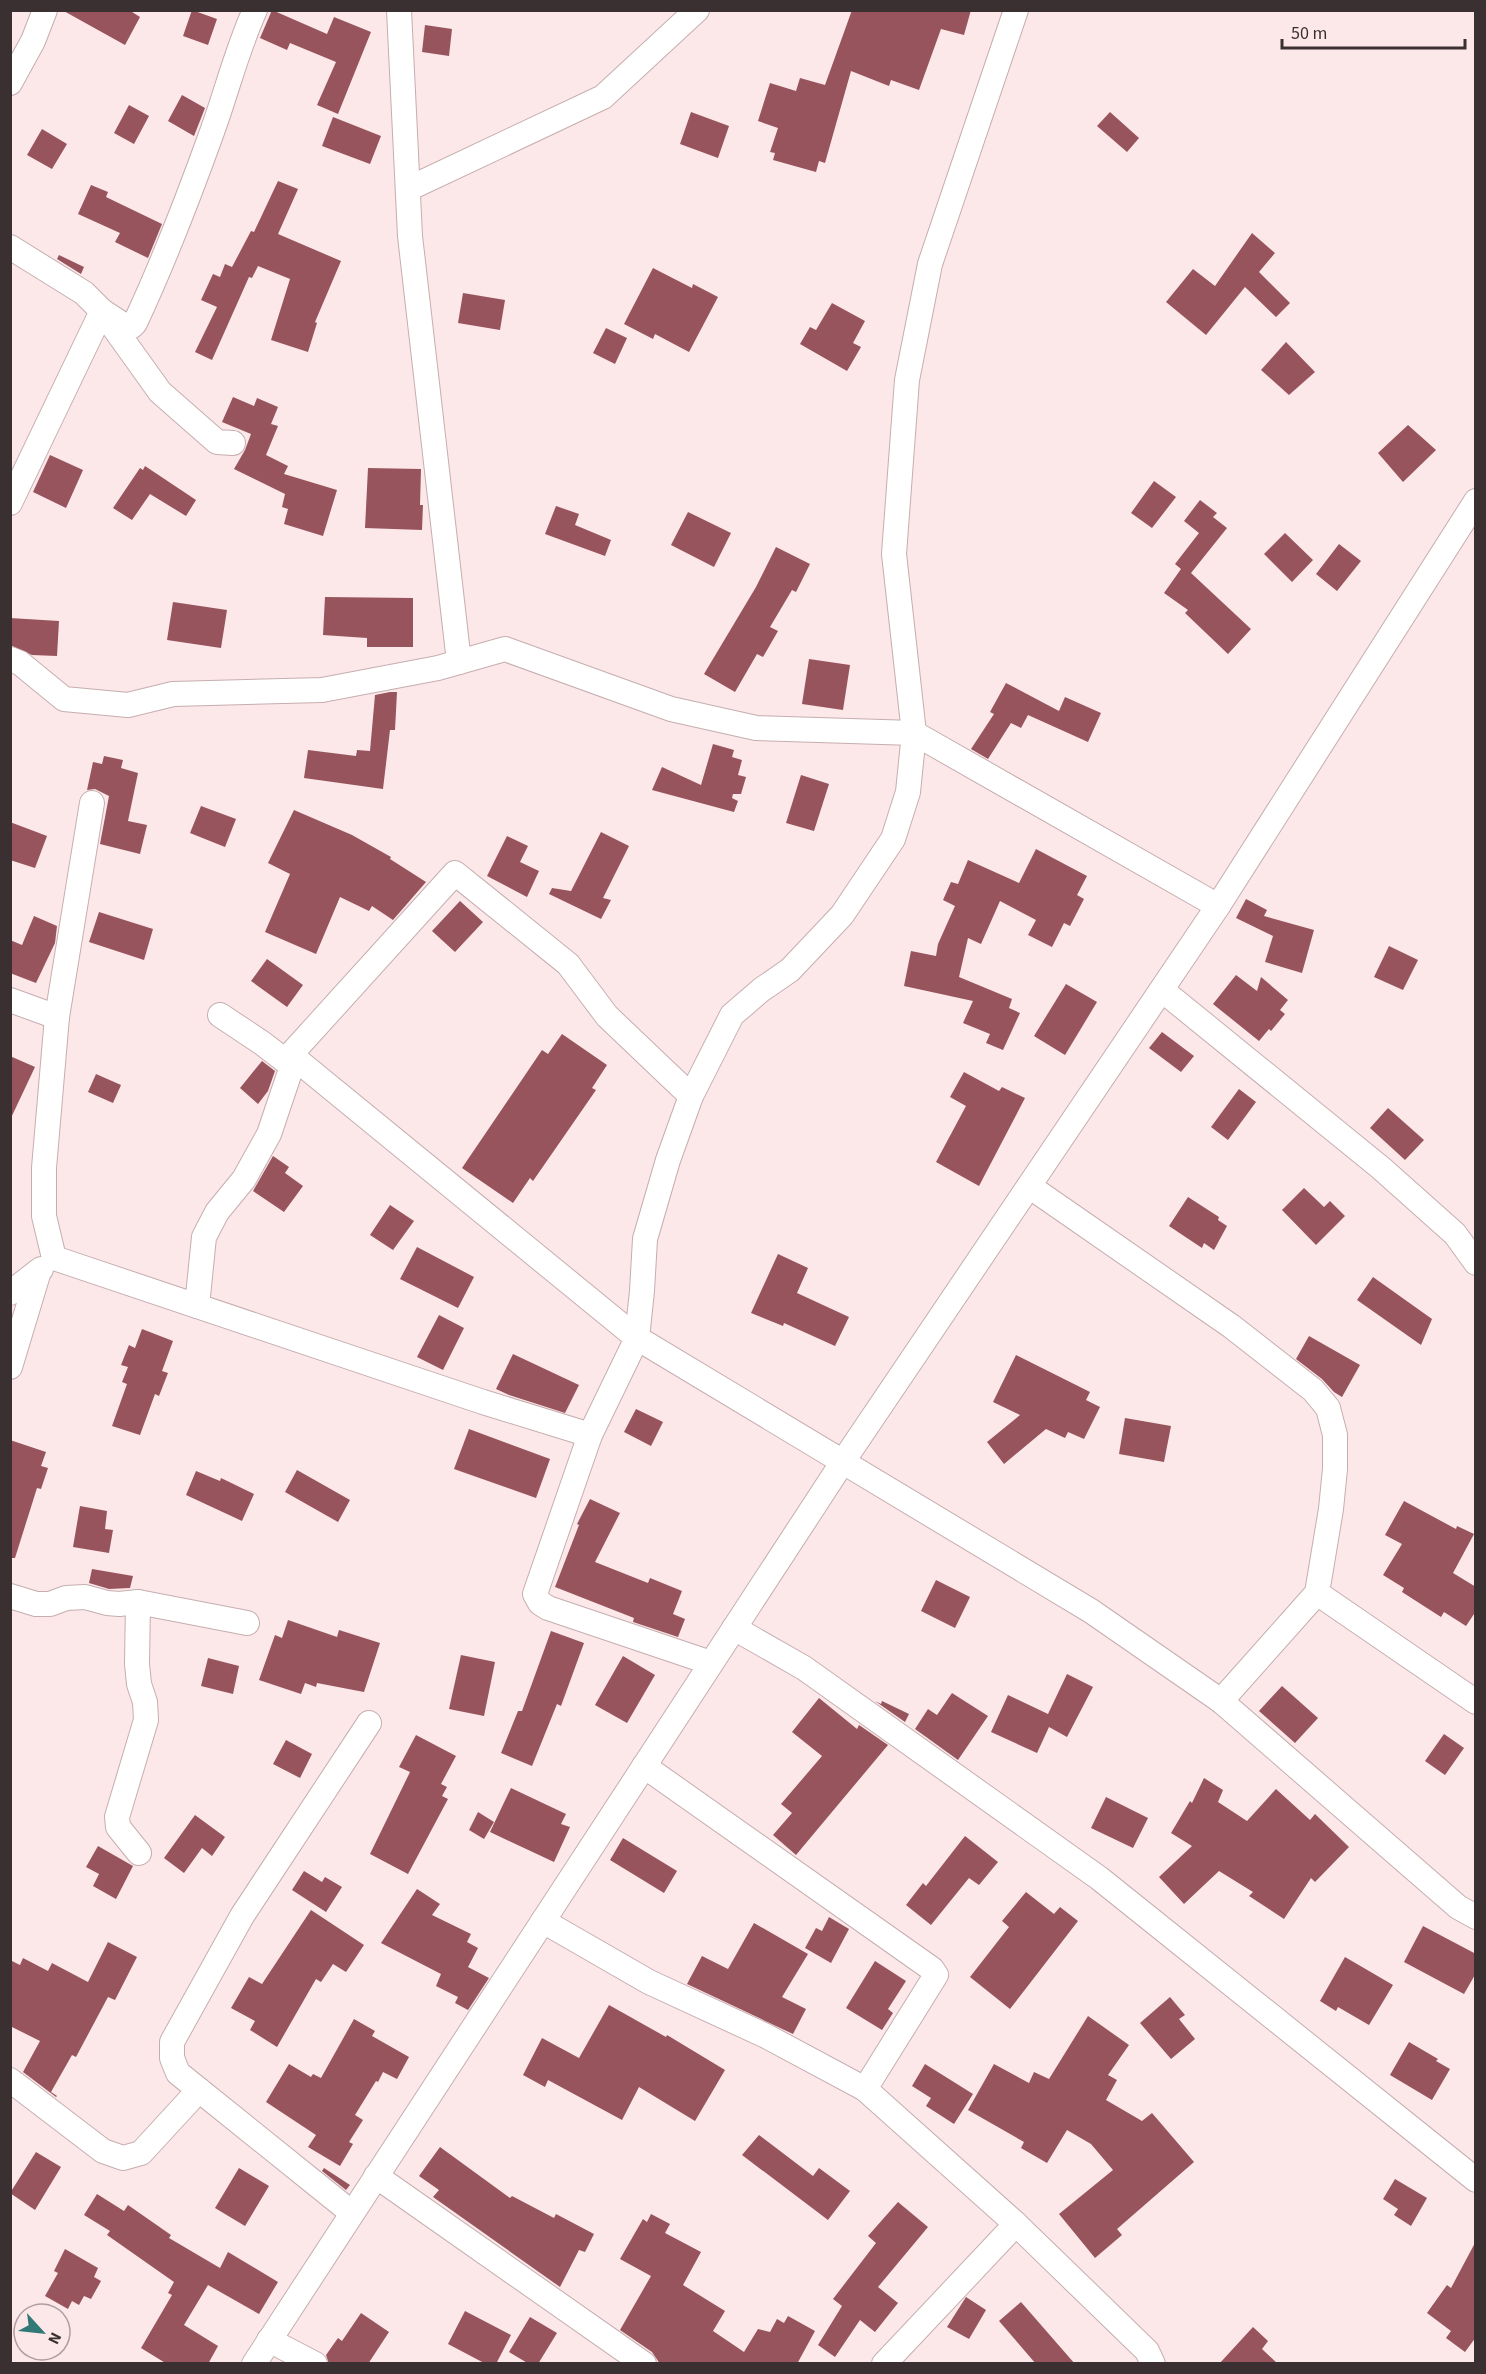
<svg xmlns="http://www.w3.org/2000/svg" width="1486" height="2374" viewBox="0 0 1486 2374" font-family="'Source Sans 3',sans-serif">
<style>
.building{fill:#97545d}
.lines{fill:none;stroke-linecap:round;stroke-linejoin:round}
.minor-casing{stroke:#c6aeb0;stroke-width:26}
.minor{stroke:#fff;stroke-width:24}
</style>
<rect width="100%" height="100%" fill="#fce7e9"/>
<g class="building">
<polygon points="62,10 129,10 140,17 125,45"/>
<polygon points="192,10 217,19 208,45 183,36"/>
<polygon points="272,10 327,34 334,17 371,32 338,114 317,105 336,62 290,43 287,50 260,38"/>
<polygon points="852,10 971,10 964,35 941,29 919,90 891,80 889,86 851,71 825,163 819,161 816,172 773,160 775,153 770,152 778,128 758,121 770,83 796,91 800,78 825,85"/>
<polygon points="425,25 452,29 449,56 422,52"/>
<polygon points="182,95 205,108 194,136 168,121"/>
<polygon points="129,105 149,116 134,144 114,133"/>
<polygon points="691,112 729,126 718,158 680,144"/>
<polygon points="1110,112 1139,138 1127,152 1097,126"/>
<polygon points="333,117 381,136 370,164 322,146"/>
<polygon points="42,129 67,144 52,169 27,155"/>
<polygon points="278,181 298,189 278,234 341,261 315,322 317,323 308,352 271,340 290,279 258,266 252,278 249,277 212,360 195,352 217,307 201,300 213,274 220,277 225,264 232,267 251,231 254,232"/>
<polygon points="91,185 108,192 106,197 162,224 148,258 115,242 120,233 78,214"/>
<polygon points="1252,233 1275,253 1259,272 1290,303 1276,317 1245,287 1206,335 1166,302 1193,269 1215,286"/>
<polygon points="59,255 84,267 81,274 57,259"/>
<polygon points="653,268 692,288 693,284 718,297 689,352 655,334 653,339 624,324"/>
<polygon points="463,293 505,300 500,330 458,323"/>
<polygon points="832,303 865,321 853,343 861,347 847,371 800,344 810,327 816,330"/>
<polygon points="606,328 627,338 615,364 593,353"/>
<polygon points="1286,342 1315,372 1289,395 1261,370"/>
<polygon points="233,397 254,406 257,398 278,407 271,424 278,426 266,455 288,466 284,474 337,490 323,536 284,524 288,509 282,507 285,494 234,469 245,450 251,434 222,422"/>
<polygon points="1408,425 1436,450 1403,482 1378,453"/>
<polygon points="50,455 83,470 66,508 33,492"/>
<polygon points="145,466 196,500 186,516 150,494 132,520 113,508 140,468 143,470"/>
<polygon points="368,468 421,469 420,505 423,505 422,530 365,528"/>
<polygon points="1154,481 1176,497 1152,528 1131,513"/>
<polygon points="1200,500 1217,513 1213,517 1227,528 1191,573 1251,629 1228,654 1185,613 1188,610 1164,593 1181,569 1175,564 1199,533 1184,521"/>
<polygon points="556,506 579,514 575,525 611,540 605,556 545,534"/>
<polygon points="688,512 731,533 714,567 671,545"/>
<polygon points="1285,533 1313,560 1292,582 1264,554"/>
<polygon points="1339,544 1361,561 1337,591 1316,574"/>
<polygon points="776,547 810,564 796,592 792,590 770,627 778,631 763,657 757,654 735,692 704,674 756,587"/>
<polygon points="325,597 413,598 413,647 367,647 367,638 323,635"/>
<polygon points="173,602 227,610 221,648 167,640"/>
<polygon points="10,618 59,621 57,656 32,655 10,645"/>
<polygon points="809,659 850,665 843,710 802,704"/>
<polygon points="1006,683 1059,711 1065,697 1101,713 1088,742 1028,715 1021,728 1011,723 988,759 971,749 994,714 990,712"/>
<polygon points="390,692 397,692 395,730 390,730 383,789 304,778 308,750 356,756 357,750 370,751 375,695"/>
<polygon points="713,744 734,750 732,757 742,760 738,775 746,777 741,794 733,794 732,798 738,801 734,812 652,790 662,767 701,785"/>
<polygon points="104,756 123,760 121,768 138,773 128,821 147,825 140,854 100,844 109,796 95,789 87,790 93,762 102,764"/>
<polygon points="801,775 829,784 814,831 786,823"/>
<polygon points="201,806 236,819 225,847 190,833"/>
<polygon points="294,810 352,835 391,857 390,859 426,882 393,920 372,906 369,911 340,897 316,954 265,932 290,874 268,863"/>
<polygon points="10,822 47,836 35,868 10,860"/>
<polygon points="601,832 629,846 603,898 611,900 601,919 549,894 552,888 571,891"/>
<polygon points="507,836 528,846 520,862 539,871 527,897 487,876"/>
<polygon points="1036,849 1087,876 1077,895 1084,899 1070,926 1064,923 1052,947 1028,935 1036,920 1000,901 981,944 968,938 959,977 1012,999 1009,1008 1020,1013 1003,1050 986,1043 990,1034 963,1023 973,1001 904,986 911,951 936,956 938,944 955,906 943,900 951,882 958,884 968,860 1019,883"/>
<polygon points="1246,899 1267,910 1264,916 1314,930 1302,973 1265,962 1273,936 1236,918"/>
<polygon points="460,901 483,922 455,952 432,931"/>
<polygon points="99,912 153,929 144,960 89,942"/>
<polygon points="34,916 57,926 55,943 36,983 10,973 10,940 22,945"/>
<polygon points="1389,946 1418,960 1403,990 1374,977"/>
<polygon points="267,959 303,985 287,1007 251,981"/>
<polygon points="1236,975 1257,991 1261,977 1288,1000 1280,1010 1285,1014 1271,1031 1269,1029 1259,1041 1213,1004"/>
<polygon points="1066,984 1097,1002 1065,1055 1034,1036"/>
<polygon points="1162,1032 1194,1056 1181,1072 1149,1048"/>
<polygon points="562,1034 607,1065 592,1088 596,1090 533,1181 530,1178 513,1203 462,1168 542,1050 548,1054"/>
<polygon points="10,1056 35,1067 10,1120"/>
<polygon points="262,1061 275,1071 268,1091 258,1104 240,1088"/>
<polygon points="964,1072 999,1091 1002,1087 1025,1098 979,1186 936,1162 966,1106 950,1097"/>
<polygon points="96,1074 121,1085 113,1103 88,1092"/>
<polygon points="1239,1089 1256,1102 1228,1140 1211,1127"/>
<polygon points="1388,1108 1424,1140 1405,1160 1370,1128"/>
<polygon points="273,1156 289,1167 285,1173 303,1186 284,1212 253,1191"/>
<polygon points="1304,1188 1324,1207 1330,1201 1345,1216 1316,1245 1282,1210"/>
<polygon points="1188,1197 1219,1217 1218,1220 1227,1226 1214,1250 1204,1243 1202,1248 1169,1226"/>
<polygon points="390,1205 414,1221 393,1250 370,1235"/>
<polygon points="417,1247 474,1277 458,1308 400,1279"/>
<polygon points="778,1254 808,1268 797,1293 849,1317 835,1346 784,1323 783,1326 751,1313"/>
<polygon points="1373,1277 1432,1319 1421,1345 1357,1300"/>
<polygon points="439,1315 464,1328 443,1370 417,1357"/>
<polygon points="142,1329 173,1341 162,1371 168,1373 159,1396 155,1394 140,1435 112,1426 127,1384 122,1382 128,1367 121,1365 129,1345 135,1348"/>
<polygon points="1309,1336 1360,1365 1342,1397 1334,1392 1322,1379 1296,1359"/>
<polygon points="513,1354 579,1385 565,1413 509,1395 496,1389"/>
<polygon points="1016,1355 1090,1392 1086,1400 1100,1407 1084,1439 1068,1432 1065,1438 1046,1429 1004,1464 987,1442 1020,1415 993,1402"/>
<polygon points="636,1409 663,1422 651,1446 624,1432"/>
<polygon points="1125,1418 1171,1426 1164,1462 1119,1454"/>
<polygon points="469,1429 550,1459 536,1498 454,1469"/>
<polygon points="10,1440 46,1452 41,1466 48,1468 41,1489 37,1488 15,1558 10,1558"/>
<polygon points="297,1470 350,1500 338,1522 285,1492"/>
<polygon points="196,1471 220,1481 221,1478 254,1494 242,1521 186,1495"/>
<polygon points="590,1499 620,1513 595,1562 648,1583 650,1578 682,1591 673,1614 685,1619 678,1637 633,1622 634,1618 555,1587 579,1525 577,1524"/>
<polygon points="1404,1501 1456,1529 1457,1526 1474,1534 1453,1573 1476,1587 1476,1611 1466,1626 1444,1612 1441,1617 1402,1592 1404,1588 1383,1575 1402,1544 1385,1535"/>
<polygon points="80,1506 107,1511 105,1529 113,1530 109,1553 73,1547"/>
<polygon points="92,1569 133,1576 130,1588 109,1589 89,1583"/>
<polygon points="936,1580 970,1597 955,1628 921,1611"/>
<polygon points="288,1620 337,1637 339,1630 380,1643 364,1692 317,1683 316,1687 305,1683 301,1694 259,1680 275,1635 282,1638"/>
<polygon points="551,1631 584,1643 561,1706 557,1704 532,1766 501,1753 518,1711 522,1711"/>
<polygon points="461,1655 495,1662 484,1716 449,1709"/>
<polygon points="623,1656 655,1675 627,1723 595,1705"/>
<polygon points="208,1658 239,1666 233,1694 201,1686"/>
<polygon points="1067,1674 1093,1687 1067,1737 1049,1727 1037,1753 991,1732 1008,1695 1048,1714"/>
<polygon points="1282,1686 1318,1718 1295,1743 1259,1711"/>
<polygon points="952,1693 988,1716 958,1760 915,1729 928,1709 937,1715"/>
<polygon points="819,1698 857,1729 859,1725 888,1745 796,1855 773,1835 792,1813 781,1804 822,1756 792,1732"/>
<polygon points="875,1701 881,1704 882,1701 909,1714 905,1722"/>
<polygon points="1444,1734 1464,1748 1445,1775 1425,1761"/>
<polygon points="416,1735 456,1756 441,1784 447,1787 442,1796 448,1799 408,1874 370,1854 410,1772 399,1767"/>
<polygon points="286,1740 312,1754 300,1778 273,1764"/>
<polygon points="1204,1778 1223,1790 1218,1802 1247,1821 1276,1789 1310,1820 1315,1814 1349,1847 1315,1882 1311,1878 1284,1919 1249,1896 1253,1892 1219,1871 1184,1904 1159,1877 1192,1846 1171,1833 1190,1801 1192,1803"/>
<polygon points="511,1788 566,1814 561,1824 570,1827 554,1862 490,1832"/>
<polygon points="1106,1797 1148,1818 1133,1848 1091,1828"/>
<polygon points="478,1812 494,1822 484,1839 469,1830"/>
<polygon points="195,1815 225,1837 212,1856 202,1848 184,1873 164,1858"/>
<polygon points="965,1836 998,1862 979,1885 969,1878 931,1925 906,1905 923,1883 926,1886"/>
<polygon points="623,1838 677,1871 664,1893 610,1860"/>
<polygon points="98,1846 133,1866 116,1899 93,1886 99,1874 86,1867"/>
<polygon points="304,1871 322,1882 325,1877 342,1887 326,1912 292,1890"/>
<polygon points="417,1889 440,1904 432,1915 471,1934 467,1942 478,1948 468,1967 489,1978 468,2010 455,2003 458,1997 436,1986 441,1974 381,1943"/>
<polygon points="1026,1892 1054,1914 1060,1907 1078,1921 1010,2009 970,1977 1009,1927 1002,1921"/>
<polygon points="311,1910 364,1945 346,1972 333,1964 321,1982 316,1979 277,2047 250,2030 255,2021 231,2008 249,1977 262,1984"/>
<polygon points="829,1917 849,1929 831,1963 805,1948 816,1928 822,1931"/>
<polygon points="754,1923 808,1954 782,1997 806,2009 793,2034 687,1984 702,1956 728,1969"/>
<polygon points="1423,1926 1476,1954 1476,1973 1464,1994 1404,1962"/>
<polygon points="108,1942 137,1957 115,2000 108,1997 76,2057 72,2055 51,2092 57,2096 56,2097 23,2072 40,2041 10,2026 10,1960 20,1965 23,1958 48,1971 52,1963 88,1982"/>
<polygon points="1345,1957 1393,1985 1369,2025 1338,2007 1336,2011 1320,2001"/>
<polygon points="875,1961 906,1981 888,2009 893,2013 882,2030 846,2008"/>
<polygon points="1170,1997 1185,2015 1179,2019 1195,2039 1171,2059 1140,2023"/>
<polygon points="609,2005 666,2037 667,2035 725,2070 695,2121 639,2087 622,2120 548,2080 545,2087 523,2075 542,2038 579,2058"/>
<polygon points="1088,2016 1129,2045 1108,2075 1117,2080 1106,2100 1142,2121 1152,2113 1194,2162 1117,2229 1122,2235 1095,2258 1059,2214 1113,2170 1091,2144 1067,2130 1047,2163 1021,2148 1024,2142 968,2110 994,2064 1029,2083 1034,2072 1049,2079"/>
<polygon points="354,2019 375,2031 372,2036 409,2057 397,2079 383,2072 378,2082 376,2081 355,2115 363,2120 349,2142 353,2144 340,2166 308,2147 316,2135 266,2102 289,2064 311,2077 313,2074 321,2078"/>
<polygon points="1409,2042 1438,2059 1436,2061 1450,2069 1432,2100 1390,2075"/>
<polygon points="925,2064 973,2094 954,2124 926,2106 931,2098 912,2086"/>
<polygon points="759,2135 813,2176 819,2168 850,2191 828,2220 742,2155"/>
<polygon points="440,2147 510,2198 512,2196 554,2218 556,2214 594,2234 585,2252 579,2250 560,2287 433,2197 439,2190 419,2176"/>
<polygon points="36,2152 61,2167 35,2210 10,2193"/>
<polygon points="239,2168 269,2186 245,2226 215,2208"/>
<polygon points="324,2168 350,2185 346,2190 322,2171"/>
<polygon points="1395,2179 1427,2198 1411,2226 1394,2215 1398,2209 1383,2199"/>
<polygon points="97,2194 124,2211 128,2205 171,2235 169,2238 220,2268 228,2252 278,2282 259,2314 208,2285 184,2325 218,2346 208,2364 167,2364 141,2348 172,2295 168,2293 174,2282 107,2235 110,2231 84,2215"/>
<polygon points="898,2202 928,2227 878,2287 898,2303 875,2332 860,2320 835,2357 818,2345 842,2306 833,2299 876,2243 868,2236"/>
<polygon points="651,2214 670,2224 665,2233 701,2252 683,2285 725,2311 713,2331 744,2352 758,2329 770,2332 777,2319 784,2323 788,2316 815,2331 797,2364 660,2364 652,2352 620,2330 651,2276 620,2259 643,2219 647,2222"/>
<polygon points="1476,2241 1476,2337 1465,2352 1446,2338 1451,2331 1427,2313 1447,2285 1451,2288"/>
<polygon points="65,2249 98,2268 94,2277 101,2281 91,2299 84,2296 79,2305 72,2301 68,2309 45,2296 58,2273 54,2271"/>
<polygon points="966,2297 986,2310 969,2339 947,2327"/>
<polygon points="1021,2302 1075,2364 1036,2364 999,2321"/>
<polygon points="465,2311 511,2335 496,2364 486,2364 448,2344"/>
<polygon points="361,2313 389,2332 368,2364 329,2364 326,2355 338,2338 342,2341"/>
<polygon points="530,2317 557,2333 538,2364 529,2364 509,2352"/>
<polygon points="1253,2327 1268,2341 1262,2349 1278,2364 1219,2364"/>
</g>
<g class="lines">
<defs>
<g id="minor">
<polyline points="399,10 410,236 459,662"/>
<polyline points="1016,10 930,264 907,380 894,554 914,733 908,792 893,839 842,915 790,970 761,990 732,1015 691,1096 668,1160 645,1239 642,1291 637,1338 1091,1611 1221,1701 1458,1907 1476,1917"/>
<polyline points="10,83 33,41 45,10"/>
<polyline points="408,189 603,97 697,10"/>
<polyline points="10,247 84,293 102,311 10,503"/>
<path d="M233,443l-16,-1 -57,-50 -58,-81 23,15h7l3,-3c29,-62 54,-127 77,-191 15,-41 25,-83 43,-122"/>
<polyline points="10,659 20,663 64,699 128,705 173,694 322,690 438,668 505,649 671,709 756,728 914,733 1218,906"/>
<polyline points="1162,990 1381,1168 1455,1234 1476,1263"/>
<polyline points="10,1000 57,1017"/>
<polyline points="1029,1186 1231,1326 1313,1390 1328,1408 1335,1435 1335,1469 1331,1509 1317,1593 1221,1701"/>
<polyline points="54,1258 483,1402 590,1435 637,1338 297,1060 292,1053 455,873 568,964 607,1016 691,1096"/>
<polyline points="54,1258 44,1216 44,1168 57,1017 92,803"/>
<polyline points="10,1293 41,1269"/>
<polyline points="197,1306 204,1237 217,1212 244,1179 269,1134 292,1066 262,1043 220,1015"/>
<polyline points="10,1367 39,1271"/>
<polyline points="590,1435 535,1594 540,1603 548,1608 711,1663"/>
<polyline points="1317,1593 1476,1702"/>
<polyline points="10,1596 36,1604 50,1604 66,1598 85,1597 107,1603 119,1604 138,1602"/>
<polyline points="734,1628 804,1668 1099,1878 1476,2180"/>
<polyline points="644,1766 932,1969 936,1975 865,2089"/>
<polyline points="139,1853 118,1827 117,1817 146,1720 145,1702 139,1684 137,1664 138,1602 247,1623"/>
<polyline points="543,1921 649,1982 766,2036 865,2089 1016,2224 1147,2351 1153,2364"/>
<polyline points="10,2080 103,2151 123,2158 141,2153 199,2090"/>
<polyline points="376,2176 644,2364"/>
<polyline points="352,2213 178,2073 172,2058 172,2042 242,1916 369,1723"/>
<polyline points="269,2340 315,2364"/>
<polyline points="254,2364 844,1460 1218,906 1476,501"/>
<polyline points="884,2364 1016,2224"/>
</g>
</defs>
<use href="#minor" class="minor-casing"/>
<use href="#minor" class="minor"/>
</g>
<rect width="1486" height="2374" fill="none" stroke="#3a3031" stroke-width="24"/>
<g transform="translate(42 2332) rotate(117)"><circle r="28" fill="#fce7e9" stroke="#ae9e9f" stroke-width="1.5"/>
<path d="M0-4.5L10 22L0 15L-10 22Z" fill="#307976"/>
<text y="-9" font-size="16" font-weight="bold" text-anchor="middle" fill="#3a3031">N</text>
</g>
<path d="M1282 39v9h183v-9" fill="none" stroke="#3a3031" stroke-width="3"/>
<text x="1291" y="39" font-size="18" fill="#3a3031" stroke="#fce7e9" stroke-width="4.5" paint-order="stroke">50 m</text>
</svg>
